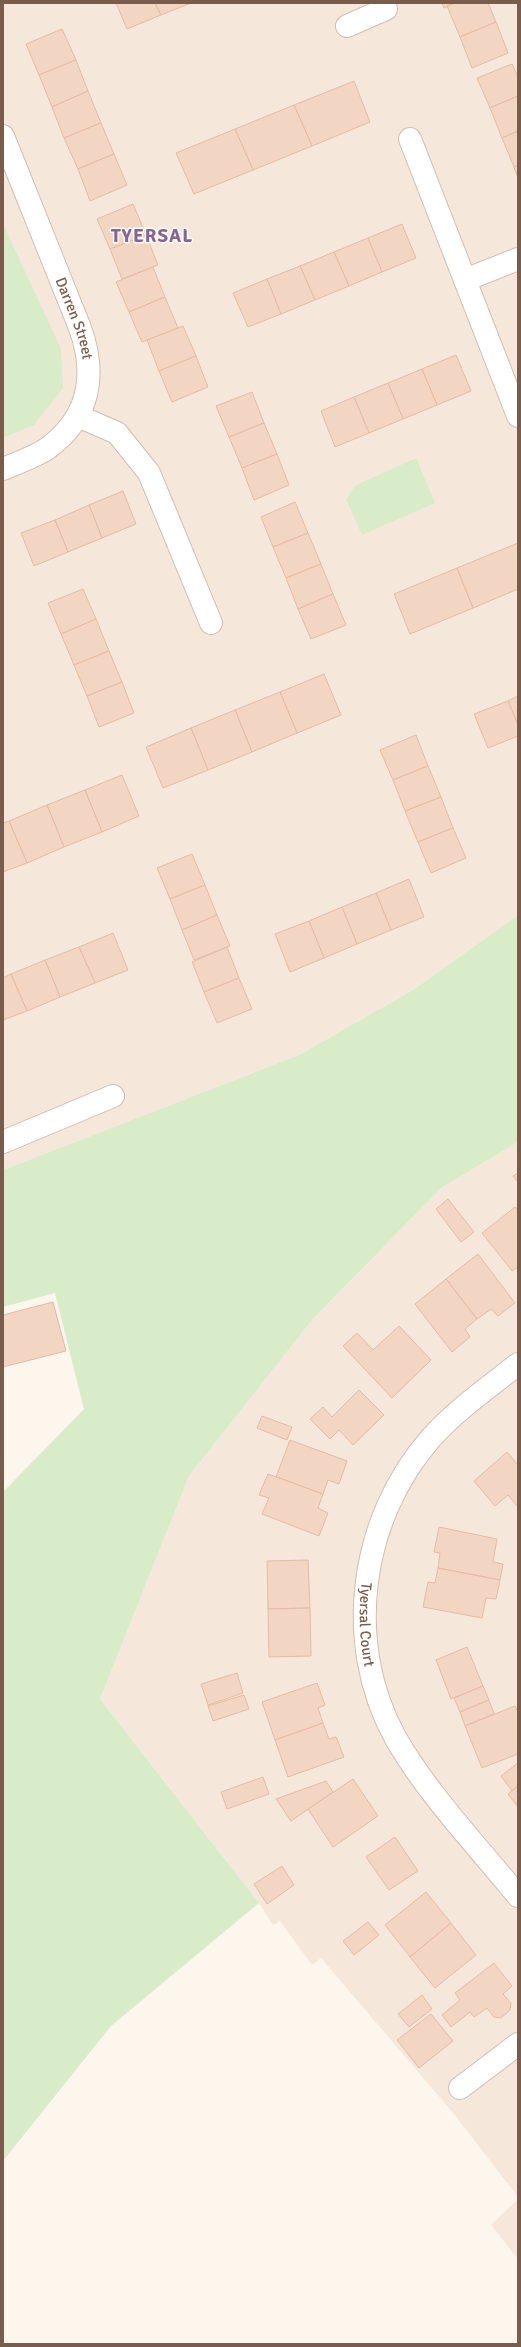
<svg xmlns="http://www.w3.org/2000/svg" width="521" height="2347" viewBox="0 0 521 2347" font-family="Signika,sans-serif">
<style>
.residential{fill:#f5e8da}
.green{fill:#d8ecc9}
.building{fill:#f3d5c3;stroke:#e6bba3}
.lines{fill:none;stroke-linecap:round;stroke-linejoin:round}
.minor-casing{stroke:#d1beb0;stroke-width:24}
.minor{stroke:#fff;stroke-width:22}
.labels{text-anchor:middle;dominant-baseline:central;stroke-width:3;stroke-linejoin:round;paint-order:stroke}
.street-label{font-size:15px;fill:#7a5c4d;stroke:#fffaf3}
.district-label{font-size:19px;font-weight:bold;letter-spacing:1px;fill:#846695;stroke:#fffaf3}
</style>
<rect width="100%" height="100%" fill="#fdf6ec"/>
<g class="residential">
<polygon points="3,3 518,3 518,915 413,990 299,1055 3,1170"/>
<polygon points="518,1142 518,2197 454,2114 321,1958 312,1965 280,1921 273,1925 259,1903 100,1699 189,1476 312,1320 441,1188"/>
<polygon points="518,2199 518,2259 491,2225"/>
</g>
<g class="green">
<polygon points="3,224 61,349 63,388 34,425 3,438"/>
<polygon points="416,458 435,503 362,535 346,499 356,485"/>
<polygon points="518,915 518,1142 441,1188 312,1320 189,1476 100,1699 259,1903 111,2026 3,2161 3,1492 84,1409 55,1293 3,1307 3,1170 299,1055 413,990"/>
</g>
<g class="building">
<polygon points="116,3 155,3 161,15 127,29"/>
<polygon points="155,3 191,3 161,15"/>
<polygon points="442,3 455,3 444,8"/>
<polygon points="455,3 488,3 496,22 460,37 447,6"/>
<polygon points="496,22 508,53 472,68 460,37"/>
<polygon points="62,29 76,60 39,75 26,44"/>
<polygon points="76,60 88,91 52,107 39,75"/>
<polygon points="512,64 518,77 518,96 490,108 477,78"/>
<polygon points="354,81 370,122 312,146 294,105"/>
<polygon points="88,91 101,123 64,138 52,107"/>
<polygon points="518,96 518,131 502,138 490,108"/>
<polygon points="294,105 312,146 253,170 235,129"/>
<polygon points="101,123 114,154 78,169 64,138"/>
<polygon points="235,129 253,170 194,194 176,153"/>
<polygon points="518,131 518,166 514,167 502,138"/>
<polygon points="114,154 127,185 90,201 78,169"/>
<polygon points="518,166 518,178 514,167"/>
<polygon points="133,204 146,235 110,249 97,219"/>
<polygon points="402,224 416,258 382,272 368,238"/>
<polygon points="146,235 158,265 122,279 110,249"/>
<polygon points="368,238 382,272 349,286 334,252"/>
<polygon points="334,252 349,286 315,300 300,266"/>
<polygon points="300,266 315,300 281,314 267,279"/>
<polygon points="153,267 165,297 129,312 116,282"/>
<polygon points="267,279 281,314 248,327 233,293"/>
<polygon points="165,297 178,328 142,342 129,312"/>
<polygon points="183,326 196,356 159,371 147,340"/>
<polygon points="456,355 471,391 437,405 422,369"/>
<polygon points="196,356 208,387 172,402 159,371"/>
<polygon points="422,369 437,405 403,419 388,383"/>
<polygon points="388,383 403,419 369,433 354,397"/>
<polygon points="252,392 264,423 229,437 216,406"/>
<polygon points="354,397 369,433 335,447 321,411"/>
<polygon points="264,423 277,454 242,468 229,437"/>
<polygon points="277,454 289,485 254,500 242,468"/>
<polygon points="123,491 136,524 102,538 89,505"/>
<polygon points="295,502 308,533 273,547 261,517"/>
<polygon points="89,505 102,538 68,552 55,520"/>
<polygon points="55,520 68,552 34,566 21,533"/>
<polygon points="308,533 321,564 286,578 273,547"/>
<polygon points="518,543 518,589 473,608 457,568"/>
<polygon points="321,564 333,594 298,609 286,578"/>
<polygon points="457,568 473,608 410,634 394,594"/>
<polygon points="83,589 96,619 61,634 48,603"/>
<polygon points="333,594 346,625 311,639 298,609"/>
<polygon points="96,619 109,651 74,665 61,634"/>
<polygon points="109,651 122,682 87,696 74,665"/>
<polygon points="324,674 341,715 297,733 280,692"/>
<polygon points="122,682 134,713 99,727 87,696"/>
<polygon points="280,692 297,733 252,752 235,710"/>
<polygon points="518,696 518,725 508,701"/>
<polygon points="508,701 518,725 518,736 488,748 474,714"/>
<polygon points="235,710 252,752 208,770 191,728"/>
<polygon points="191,728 208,770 163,788 146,747"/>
<polygon points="416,735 428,766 393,780 380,750"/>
<polygon points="428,766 441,797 405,811 393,780"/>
<polygon points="122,775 139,816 102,832 85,790"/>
<polygon points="85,790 102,832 64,847 47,805"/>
<polygon points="441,797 453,828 418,842 405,811"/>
<polygon points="47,805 64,847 27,863 9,821"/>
<polygon points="9,821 27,863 3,872 3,823"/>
<polygon points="453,828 466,858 431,873 418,842"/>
<polygon points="192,854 205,885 170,899 157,868"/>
<polygon points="409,879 424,917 391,930 376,893"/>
<polygon points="205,885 217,915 182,930 170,899"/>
<polygon points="376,893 391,930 357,944 342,907"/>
<polygon points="342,907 357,944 324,958 309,921"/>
<polygon points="217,915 230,946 194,960 182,930"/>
<polygon points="309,921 324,958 290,972 275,934"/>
<polygon points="113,933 128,970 95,983 79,947"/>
<polygon points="79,947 95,983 60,997 45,960"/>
<polygon points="227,947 239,978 204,992 192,962"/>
<polygon points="45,960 60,997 27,1011 11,974"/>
<polygon points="11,974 27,1011 3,1020 3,978"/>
<polygon points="239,978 252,1009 217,1023 204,992"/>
<polygon points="518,1173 518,1182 513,1176"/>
<polygon points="448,1199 474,1232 461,1242 436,1209"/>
<polygon points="515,1207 518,1210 518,1267 512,1271 482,1233"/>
<polygon points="478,1254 515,1303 498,1316 491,1309 477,1319 446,1279"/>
<polygon points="446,1279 477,1319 465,1329 470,1337 452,1352 415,1304"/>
<polygon points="53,1302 66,1351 3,1367 3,1315"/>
<polygon points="399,1326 431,1360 392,1398 343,1346 357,1333 373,1350"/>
<polygon points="359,1390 384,1415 353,1445 339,1430 330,1439 310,1419 323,1407 332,1417"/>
<polygon points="262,1416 292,1427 287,1440 257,1428"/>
<polygon points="290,1440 347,1461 339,1484 328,1480 323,1494 276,1477"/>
<polygon points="507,1452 518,1465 518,1507 508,1495 495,1506 474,1481"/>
<polygon points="268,1474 323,1494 318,1508 328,1513 319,1536 262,1514 269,1498 259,1495"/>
<polygon points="439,1527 497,1539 493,1562 503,1564 500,1580 438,1568 440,1553 434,1552"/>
<polygon points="308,1560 310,1608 268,1609 267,1561"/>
<polygon points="438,1568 500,1580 496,1599 486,1598 482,1618 423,1607 428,1582 435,1583"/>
<polygon points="310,1608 311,1656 269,1657 268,1609"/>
<polygon points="467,1647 483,1686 451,1699 436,1660"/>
<polygon points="237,1673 243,1693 208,1705 201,1684"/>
<polygon points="317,1683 325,1705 318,1708 323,1723 275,1740 262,1702"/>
<polygon points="483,1686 489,1700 460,1712 454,1698"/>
<polygon points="244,1695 249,1709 213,1721 208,1706"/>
<polygon points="489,1700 494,1714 465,1726 460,1712"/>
<polygon points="515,1706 518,1712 518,1754 482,1768 465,1726"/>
<polygon points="323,1723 329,1739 336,1737 344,1757 288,1777 275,1740"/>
<polygon points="518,1763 518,1786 512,1791 501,1776"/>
<polygon points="263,1777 269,1794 227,1809 221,1792"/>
<polygon points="353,1779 378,1816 333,1847 308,1809"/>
<polygon points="326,1781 333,1792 291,1821 276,1799"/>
<polygon points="518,1786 518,1807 508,1794"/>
<polygon points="395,1837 418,1871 389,1890 366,1857"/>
<polygon points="282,1866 294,1885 267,1904 254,1884"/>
<polygon points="426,1892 451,1923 410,1957 385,1925"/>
<polygon points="368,1922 379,1935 354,1955 343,1941"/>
<polygon points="451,1923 476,1955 435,1988 410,1957"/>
<polygon points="494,1963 512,1986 503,1994 511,2003 510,2010 501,2018 494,2017 487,2008 474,2017 470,2012 451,2027 442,2015 460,2000 455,1993"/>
<polygon points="422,1995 432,2009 409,2027 398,2014"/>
<polygon points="431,2014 453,2041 419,2068 397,2040"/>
</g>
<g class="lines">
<defs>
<g id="minor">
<polyline points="347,26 386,9 384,3"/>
<path id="s1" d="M3,136l77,192c17,47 10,89 -32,120 -13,9 -31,15 -45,21"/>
<polyline points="410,139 518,416"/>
<polyline points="465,280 518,259"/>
<polyline points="78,416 117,433 149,473 211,623"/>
<polyline points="3,1142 113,1096"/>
<path id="s2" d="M518,1364c-29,23 -62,46 -87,74 -71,81 -88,204 -36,299 31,55 83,110 123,159"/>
<polyline points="460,2088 518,2044"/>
</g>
</defs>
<use href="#minor" class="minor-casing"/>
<use href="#minor" class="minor"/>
</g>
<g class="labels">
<g class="street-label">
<text stroke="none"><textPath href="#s1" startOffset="196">Darren Street</textPath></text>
<text stroke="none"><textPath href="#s2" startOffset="317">Tyersal Court</textPath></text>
</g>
<g class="district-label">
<text x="152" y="236">TYERSAL</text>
</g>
</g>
<rect width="521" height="2347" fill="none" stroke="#7a5c4d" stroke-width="8"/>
</svg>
